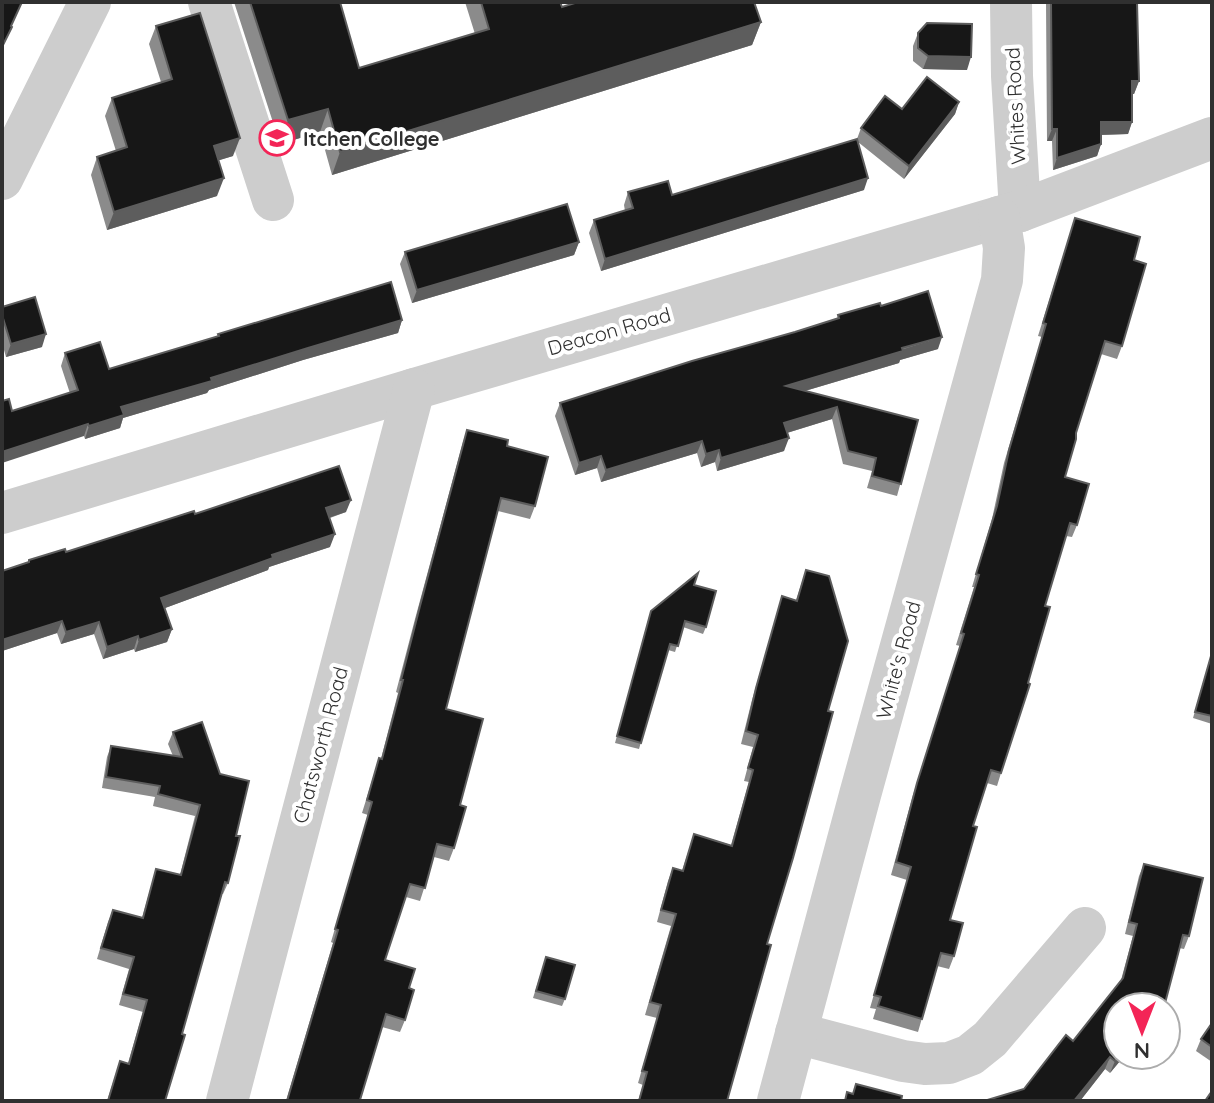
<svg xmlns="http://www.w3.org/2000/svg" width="1214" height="1103" viewBox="0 0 1214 1103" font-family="Quicksand,sans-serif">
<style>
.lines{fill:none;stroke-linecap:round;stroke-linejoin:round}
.minor{stroke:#cdcdcd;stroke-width:42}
.wall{fill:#8b8b8b}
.shaded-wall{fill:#5d5d5d}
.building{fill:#171717;stroke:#5d5d5d;stroke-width:2}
.labels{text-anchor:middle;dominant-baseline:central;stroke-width:8;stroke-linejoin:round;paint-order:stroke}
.street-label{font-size:20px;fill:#303030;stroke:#fff}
.poi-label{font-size:20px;font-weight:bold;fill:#303030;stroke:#fff;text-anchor:start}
</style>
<rect width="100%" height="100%" fill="#fff"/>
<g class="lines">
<g class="minor">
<polyline points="209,2 273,200"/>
<polyline points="1011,2 1012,76 1020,211"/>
<polyline points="2,179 90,2"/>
<polyline points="2,513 414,389 1020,211 1212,138"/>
<polyline points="796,1033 903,1061 925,1064 949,1063 970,1055 990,1039 1085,928"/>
<polyline points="227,1101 414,389"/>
<polyline points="778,1101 860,795 1002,280 1004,248 999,217"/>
</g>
</g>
<g class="wall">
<polygon points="234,2 340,2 359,68 475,34 465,2 560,2 562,7 761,22 752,45 332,175 320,132 280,144"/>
<polygon points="1046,2 1137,2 1139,81 1134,94 1132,94 1132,122 1128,134 1101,135 1101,144 1097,156 1053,170 1052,141 1047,141"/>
<polygon points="156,26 233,156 219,160 217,196 107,230 91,175 97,157 116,151 105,116 112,98 161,82 149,44"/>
<polygon points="918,33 967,70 923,69 913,61 913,46"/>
<polygon points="959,102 955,114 904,179 858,142 864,190 601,271 589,233 594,220 625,211 624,205 628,192 672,195 857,139 861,128 902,109"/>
<polygon points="1075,218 1134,260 1122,346 1117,359 1101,354 1076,433 1065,477 1077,525 1072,537 1066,536 1045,606 1001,773 997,786 987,783 973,826 950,920 954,956 949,969 937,966 918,1032 873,1019 876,1009 870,1008 907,880 891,875 913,795 960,646 956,645 974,587 972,587 992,519 1004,463 1042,337 1038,336"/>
<polygon points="579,242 574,255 412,303 400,264 405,252"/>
<polygon points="881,306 938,349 900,360 899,363 805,391 918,420 897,496 867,488 872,471 843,464 832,419 787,433 784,451 717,471 715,462 701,467 697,453 601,482 597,468 575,475 555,416 560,403 795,332 837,319 838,315"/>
<polygon points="2,307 42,347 6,357 2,343"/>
<polygon points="402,320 398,333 303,360 209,390 207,393 123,418 120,428 85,439 61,366 65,353 109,369 217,337 218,334"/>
<polygon points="467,430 507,446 535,506 530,519 498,511 446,709 460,805 454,848 449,861 434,857 420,901 406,897 385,960 409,988 405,1020 400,1032 382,1027 360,1100 362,1101 286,1101 333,943 331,942 368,815 362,813 375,771 379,758 381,759 398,693 396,692 415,619 463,442"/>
<polygon points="346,512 330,518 330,547 269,567 268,570 165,608 172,629 167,642 135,652 134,649 103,659 94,634 61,644 57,633 2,651 2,571 28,562 29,560 66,552 195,514"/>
<polygon points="806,570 767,944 727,1101 638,1101 643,1085 638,1083 657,1018 645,1015 671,926 657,922 668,881 673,868 682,871 694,834 731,845 749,782 744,781 753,747 741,744 752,700 782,596 796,600"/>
<polygon points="694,585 706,627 703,634 683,627 675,652 668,650 639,749 615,743 649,617"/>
<polygon points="1212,656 1212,724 1193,718 1209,662"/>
<polygon points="173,732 236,836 228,883 223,894 221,894 182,1034 165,1101 107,1101 120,1061 128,1063 143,1012 119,1005 129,969 97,959 108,922 113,910 142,918 156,869 180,875 195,816 153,806 155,797 102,788 107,757 111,746 173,756 168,744"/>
<polygon points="1144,864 1189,936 1184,949 1179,948 1118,1007 1118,1055 1125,1055 1110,1073 1105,1069 1080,1101 984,1101 1024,1089 1073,1041 1121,980 1133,936 1125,934 1139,876"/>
<polygon points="546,957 565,999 562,1006 533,998"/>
<polygon points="1212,1023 1212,1062 1196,1051 1201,1039"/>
</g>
<g class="shaded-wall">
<polygon points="761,22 752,45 332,175 340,152"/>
<polygon points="928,56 971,57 967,70 923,69"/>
<polygon points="1132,81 1139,81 1134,94 1128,94"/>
<polygon points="959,102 955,114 904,179 909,166"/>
<polygon points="328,109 320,132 280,144 288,120"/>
<polygon points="1101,122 1132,122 1128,134 1097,135"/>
<polygon points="1052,129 1057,129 1052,141 1047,141"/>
<polygon points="240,138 233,156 207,164 214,146"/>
<polygon points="1101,144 1097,156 1053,170 1057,158"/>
<polygon points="224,178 217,196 107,230 114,212"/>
<polygon points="868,178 864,190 601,271 605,259"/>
<polygon points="579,242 574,255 412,303 417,290"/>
<polygon points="402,320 398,333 303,360 209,390 207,393 123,418 120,428 85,439 89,426 121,407 308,348"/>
<polygon points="46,334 42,347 6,357 11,344"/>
<polygon points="942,337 938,349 900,360 899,363 781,398 786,386"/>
<polygon points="837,407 832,419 780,435 784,423"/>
<polygon points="88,424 84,436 2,463 2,452"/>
<polygon points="789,438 784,451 717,471 721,458"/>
<polygon points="702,441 697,453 601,482 606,470"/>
<polygon points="719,450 715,462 701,467 706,454"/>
<polygon points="601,456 597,468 575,475 579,463"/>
<polygon points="351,500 346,512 322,520 326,508"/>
<polygon points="335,534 330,547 269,567 268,570 157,611 161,598 272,555"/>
<polygon points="62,621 57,633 2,651 2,640"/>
<polygon points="99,622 94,634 61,644 66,632"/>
<polygon points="172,629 167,642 135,652 139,640"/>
<polygon points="138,636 134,649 103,659 107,647"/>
<polygon points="1119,1055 1125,1055 1110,1073 1115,1061"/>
<polygon points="1110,1057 1105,1069 1080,1101 1074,1101"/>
</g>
<g class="building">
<polygon points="2,2 22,2 11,26 12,27 2,47"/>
<polygon points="250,2 340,2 359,68 489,29 481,2 560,2 562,7 578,2 754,2 761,22 340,152 328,109 288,120"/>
<polygon points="1051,2 1137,2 1139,81 1132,81 1132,122 1101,122 1101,144 1057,158 1057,129 1052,129"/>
<polygon points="200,13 240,138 214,146 224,178 114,212 97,157 127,147 112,98 172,79 156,26"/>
<polygon points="927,23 972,24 971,57 928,56 918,48 918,33"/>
<polygon points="927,77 959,102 909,166 861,128 885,96 902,109"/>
<polygon points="857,139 868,178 605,259 594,220 633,208 628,192 668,181 672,195"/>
<polygon points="567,204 579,242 417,290 405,252"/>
<polygon points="1075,218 1140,237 1134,260 1146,264 1122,346 1105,341 1076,433 1076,439 1065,477 1089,484 1077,525 1070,523 1045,606 1050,607 1028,683 1030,684 1001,773 991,770 973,826 977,827 950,920 963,923 954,956 941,953 922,1019 878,1006 881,997 874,995 911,867 896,862 917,783 964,634 961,633 979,575 976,574 997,506 1009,450 1046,324 1043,323 1050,300"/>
<polygon points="391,282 402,320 308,348 211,378 212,381 121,407 124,415 89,426 88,424 2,452 2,401 9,399 12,411 78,390 65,353 100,342 109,369 219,336 218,334"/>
<polygon points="928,291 942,337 902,348 903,351 786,386 918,420 901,484 872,476 876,458 848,451 837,407 784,423 789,438 721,458 719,450 706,454 702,441 606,470 601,456 579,463 560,403 692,361 795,332 839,318 838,315 880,303 881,306"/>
<polygon points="35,297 46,334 11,344 2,315 2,307"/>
<polygon points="467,430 508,440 507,446 548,457 535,506 501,498 446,709 483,719 460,805 466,807 454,848 437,844 425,888 410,884 385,960 415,969 409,988 414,990 405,1020 386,1014 360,1100 362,1101 287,1101 338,930 335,929 372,802 367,800 379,758 382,759 403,680 401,680 420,606"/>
<polygon points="339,466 351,500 326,508 335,534 272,555 273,558 161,598 172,629 139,640 138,636 107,647 99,622 66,632 62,621 2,640 2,571 29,562 29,560 65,549 66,552 194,511 195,514"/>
<polygon points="806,570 829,576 848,641 828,711 833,712 793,858 767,944 771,945 727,1101 639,1101 647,1072 642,1071 661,1005 650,1002 676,914 661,910 673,868 683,871 694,834 732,846 753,770 748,768 758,735 746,731 756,688 782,596 797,601"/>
<polygon points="698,573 694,585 716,591 706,627 685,621 678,646 670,644 641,743 617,736 651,611"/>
<polygon points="1211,656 1212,656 1212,716 1195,712"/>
<polygon points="202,722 220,774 249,781 236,836 240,836 228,883 225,882 182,1034 185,1035 165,1101 108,1101 120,1061 129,1064 147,1000 123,994 134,957 101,948 113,910 143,918 156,869 181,875 200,805 158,794 160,786 106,777 111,746 182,757 173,732"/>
<polygon points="1144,864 1203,878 1189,936 1183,935 1164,1007 1118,1007 1118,1055 1119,1055 1115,1061 1110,1057 1074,1101 984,1101 1024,1089 1066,1035 1073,1041 1123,978 1137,924 1129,922"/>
<polygon points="546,957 575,965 565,999 536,991"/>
<polygon points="1212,1023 1212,1047 1201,1039"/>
<polygon points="856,1084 902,1096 901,1101 845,1101 847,1092 853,1094"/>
<polygon points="1212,1091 1212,1101 1205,1101"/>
</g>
<defs>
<symbol id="university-ring" viewBox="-11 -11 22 22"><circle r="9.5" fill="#fff" stroke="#f32557" stroke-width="1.5"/><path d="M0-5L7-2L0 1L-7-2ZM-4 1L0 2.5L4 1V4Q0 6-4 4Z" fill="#f32557"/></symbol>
</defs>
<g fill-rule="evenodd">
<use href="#university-ring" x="257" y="118" width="40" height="40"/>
</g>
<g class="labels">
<g class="street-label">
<text transform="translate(1015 106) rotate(-93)">Whites Road</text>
<text transform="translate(609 331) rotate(-16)">Deacon Road</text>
<text transform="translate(898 660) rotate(-75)">White's Road</text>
<text transform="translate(320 745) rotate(-75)">Chatsworth Road</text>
</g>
<g class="poi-label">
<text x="303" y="138">Itchen College</text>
</g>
</g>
<rect width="1214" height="1103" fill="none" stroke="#303030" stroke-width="8"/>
<g transform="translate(1142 1031) rotate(180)"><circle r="38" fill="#ffffff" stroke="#acacac" stroke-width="2"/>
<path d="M0-6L14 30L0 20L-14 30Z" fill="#f32557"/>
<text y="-12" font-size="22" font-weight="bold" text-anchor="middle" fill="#303030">N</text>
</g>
</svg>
